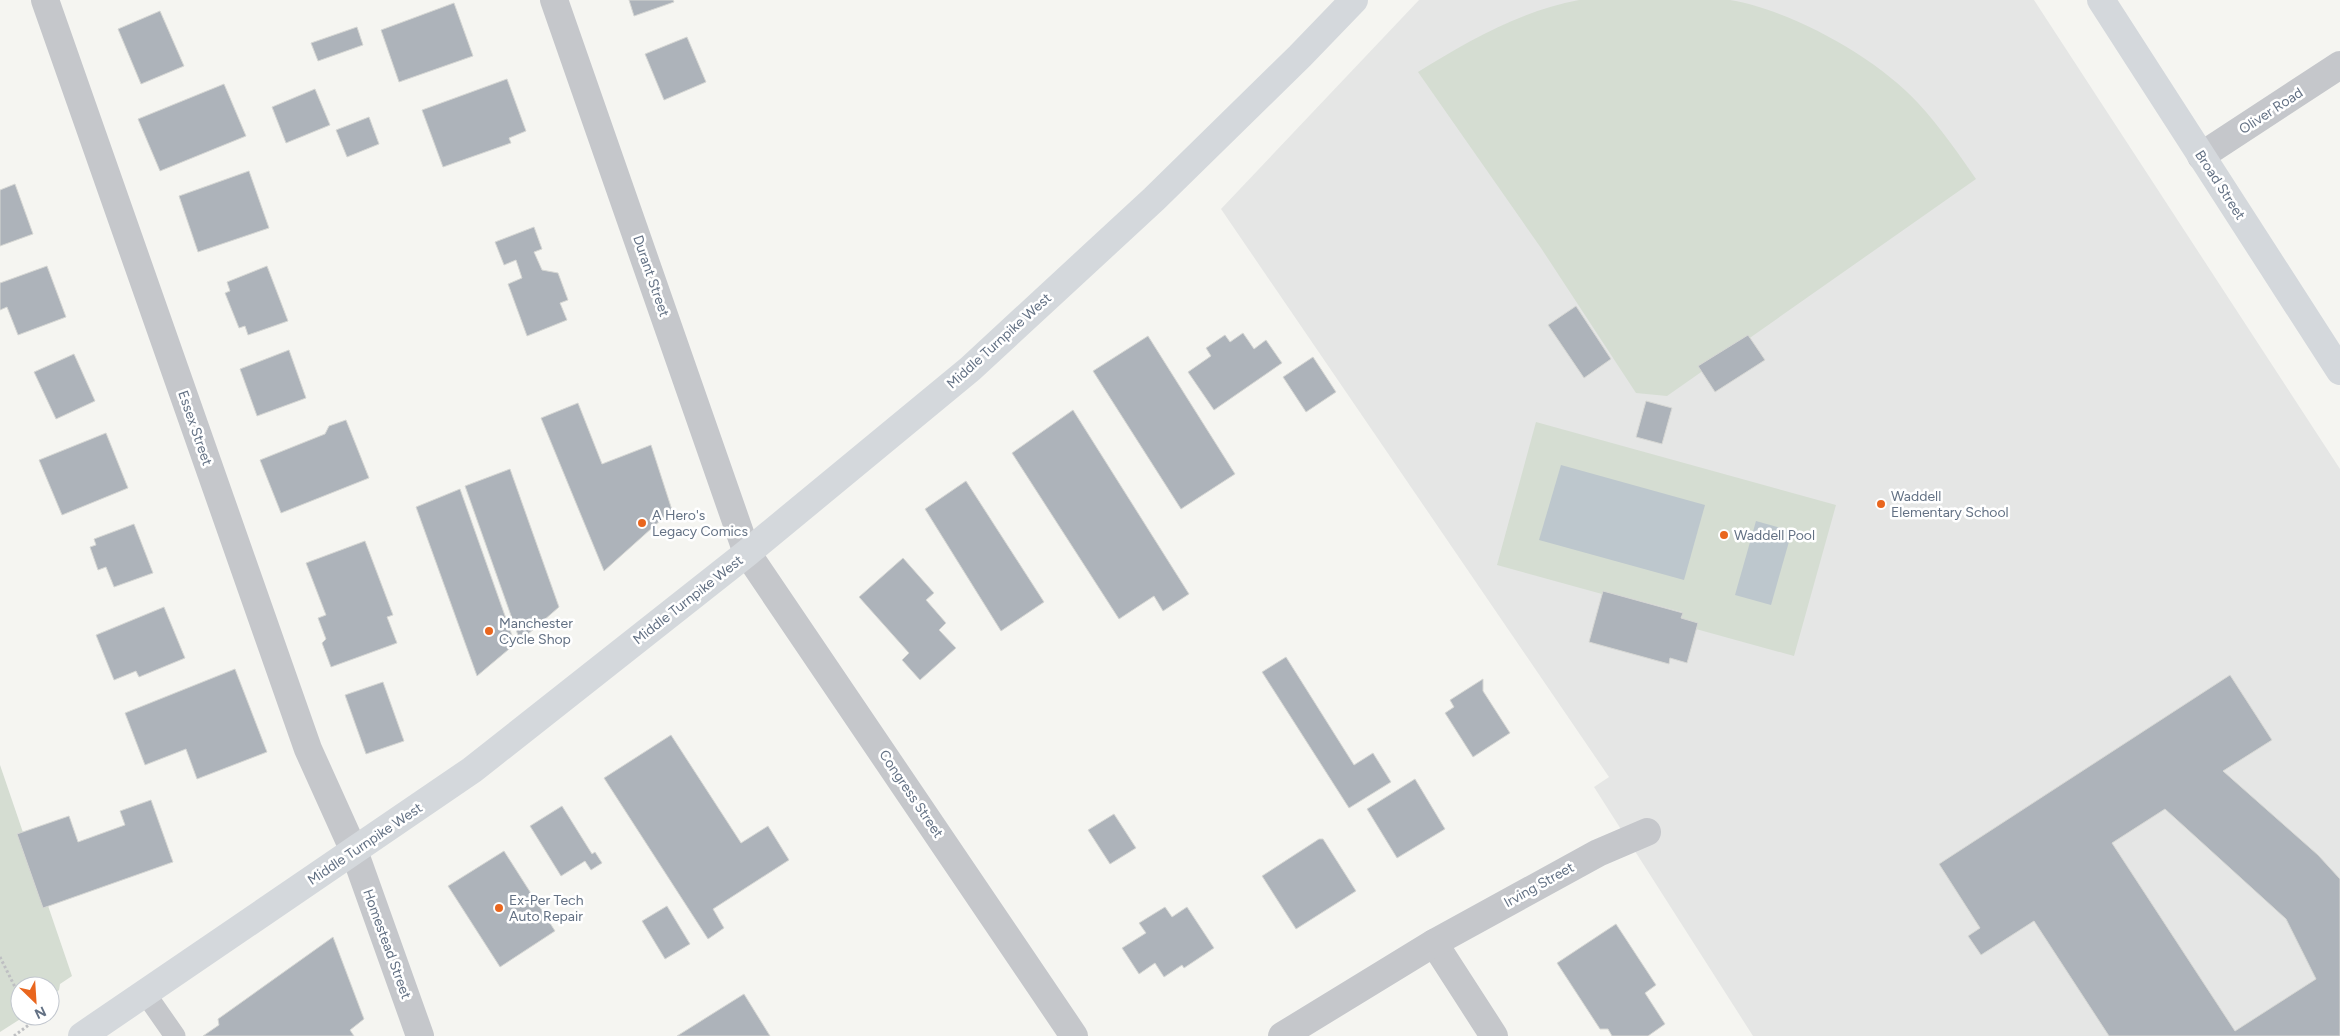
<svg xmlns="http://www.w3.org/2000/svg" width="2340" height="1036" viewBox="0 0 2340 1036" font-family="Figtree,sans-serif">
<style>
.built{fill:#e5e6e5}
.green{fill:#d5ddd2}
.water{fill:#bdc7cd}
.building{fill:#adb3ba;stroke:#d6d7d4;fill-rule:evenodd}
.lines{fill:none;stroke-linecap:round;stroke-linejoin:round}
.path{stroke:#bebfc2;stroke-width:3;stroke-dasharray:2.5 2.5;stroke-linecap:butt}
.lane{stroke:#c5c7cb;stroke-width:21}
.street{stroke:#c5c7cb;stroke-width:28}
.secondary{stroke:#d4d8dc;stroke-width:28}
.poi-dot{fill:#e9661e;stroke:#fff;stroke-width:2}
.labels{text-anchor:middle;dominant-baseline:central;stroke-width:5;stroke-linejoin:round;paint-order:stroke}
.street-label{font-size:14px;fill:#637184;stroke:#fff}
.poi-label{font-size:14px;fill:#637184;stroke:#fff;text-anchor:start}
</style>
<rect width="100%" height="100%" fill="#f5f5f1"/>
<polygon class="built" points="1419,0 2034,0 2340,469 2340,1036 1753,1036 1594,787 1609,777 1221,209"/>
<g class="green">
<path d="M1579,0h151c61,10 146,57 188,103 22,24 40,50 58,76l-309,217 -31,-3 -95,-145 -123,-176c50,-31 102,-61 161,-72z"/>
<polygon points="1536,422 1836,505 1794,656 1696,629 1681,618 1682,612 1603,591 1602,594 1497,565"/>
<polygon points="0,765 72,976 60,984 59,990 50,997 50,986 20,986 20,1016 25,1016 0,1032"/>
</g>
<g class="water">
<polygon points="1561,465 1705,505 1684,580 1539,540"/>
<polygon points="1756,521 1792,531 1771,605 1735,595"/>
</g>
<g class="building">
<polygon points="629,0 673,0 674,2 634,16"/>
<polygon points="454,3 473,56 399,82 381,30"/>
<polygon points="160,11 184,66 141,84 118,29"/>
<polygon points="357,27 363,45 318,61 311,43"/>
<polygon points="687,37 706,82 664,100 645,54"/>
<polygon points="507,79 526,131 509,138 511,143 443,167 422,110"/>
<polygon points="224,84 246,136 160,171 138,119"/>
<polygon points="315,89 330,125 286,143 272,107"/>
<polygon points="369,117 379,144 347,157 336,130"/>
<polygon points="249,171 269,228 198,252 179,196"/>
<polygon points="15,184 33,234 0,246 0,190"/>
<polygon points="534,227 542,249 534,252 542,270 558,273 568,300 560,303 567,320 527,336 508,284 522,278 516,260 504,265 495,242"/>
<polygon points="47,266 66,317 18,335 7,307 0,310 0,283"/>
<polygon points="267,266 288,321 248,335 245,326 239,328 225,293 230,291 227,282"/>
<polygon points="1576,306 1611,359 1584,378 1548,325"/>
<polygon points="1243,333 1254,349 1266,340 1282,363 1214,410 1188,372 1211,356 1206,348 1225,335 1230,342"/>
<polygon points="1748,335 1765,360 1715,392 1698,366"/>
<polygon points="1148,336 1235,474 1181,509 1093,371"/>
<polygon points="289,350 306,398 257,416 240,369"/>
<polygon points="74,354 95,401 56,419 34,372"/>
<polygon points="1313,357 1336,392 1306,412 1283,377"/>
<polygon points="1646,401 1672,408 1662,444 1636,437"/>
<polygon points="578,403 602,464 651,445 672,510 604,571 541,418"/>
<polygon points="1073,410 1189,594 1163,611 1154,596 1119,619 1012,453"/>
<polygon points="346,420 369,478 281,513 260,460 325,434 329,426"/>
<polygon points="106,433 128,488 62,515 39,460"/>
<polygon points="510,469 559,607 520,641 465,486"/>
<polygon points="966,481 1044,602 1001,631 925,509"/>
<polygon points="460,489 515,644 477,676 416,507"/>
<polygon points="134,524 153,573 114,587 106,567 98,570 90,547 96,545 94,539"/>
<polygon points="365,541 393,615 387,617 397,643 331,667 322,643 326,639 318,618 326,615 306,563"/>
<polygon points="903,558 934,593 926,600 946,623 939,630 956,648 920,680 902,660 909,653 859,597"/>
<polygon points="1603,591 1683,613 1681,618 1698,623 1687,663 1670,658 1669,664 1589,642"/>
<polygon points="164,607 185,658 139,677 136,671 114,680 96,635"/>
<polygon points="1286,657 1354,765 1373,753 1391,782 1349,808 1262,672"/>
<polygon points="235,669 267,752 197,779 186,749 145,765 125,713"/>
<path d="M2230,675l42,65 -49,31 95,84 22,24v157h-231l-75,-115 -53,34 -13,-19 12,-8 -41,-64zM2165,809l121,110 30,60 -81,52 -123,-188z"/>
<polygon points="1483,679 1483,691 1510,733 1473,757 1445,713 1454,707 1450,700"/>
<polygon points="383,682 404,741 366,754 345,695"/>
<polygon points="671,735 741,843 768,826 789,860 713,909 724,928 708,939 604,778"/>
<polygon points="1415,779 1445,829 1397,858 1367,809"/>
<polygon points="151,800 173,862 43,908 17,834 69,816 78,842 125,825 120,811"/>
<polygon points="562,806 592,854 595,852 602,863 591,870 585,861 561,876 530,826"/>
<polygon points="1114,814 1136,848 1110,864 1088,830"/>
<polygon points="1319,839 1323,839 1356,891 1296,929 1262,876"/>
<polygon points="504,851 555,931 500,967 448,886"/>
<polygon points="667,906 690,944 665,959 642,921"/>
<polygon points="1165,907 1172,917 1187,907 1214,948 1184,968 1182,965 1164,977 1155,963 1139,974 1122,948 1146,933 1139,923"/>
<polygon points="1616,924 1656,985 1645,993 1665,1024 1648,1036 1612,1036 1608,1029 1600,1029 1557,963"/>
<polygon points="333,937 364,1019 350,1030 354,1036 203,1036 219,1025 218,1019"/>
<polygon points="744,994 770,1036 677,1036"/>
</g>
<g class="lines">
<g class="path">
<polyline points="0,957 20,997"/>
<polyline points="14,1036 34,1021 31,1016"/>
</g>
<polyline class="lane" points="145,993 175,1036"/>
<g class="street">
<polyline points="45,0 308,749 354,851 420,1036"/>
<polyline points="554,0 747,553 1074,1036"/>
<polyline points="2201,156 2340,65"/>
<polyline points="1434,943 1494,1036"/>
<polyline points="1282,1036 1434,943 1598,853 1647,832"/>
</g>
<g class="secondary">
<polyline points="2101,0 2340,371"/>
<polyline points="82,1036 472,770 747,553 970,369 1154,199 1300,56 1354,0"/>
</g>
</g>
<g class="poi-dot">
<circle cx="1881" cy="504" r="5"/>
<circle cx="642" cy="523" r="5"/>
<circle cx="1724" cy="535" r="5"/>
<circle cx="489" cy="631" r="5"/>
<circle cx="499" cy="908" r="5"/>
</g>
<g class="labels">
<g class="street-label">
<text transform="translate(2271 111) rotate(-33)">Oliver Road</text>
<text transform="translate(2220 185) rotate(57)">Broad Street</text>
<text transform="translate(651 276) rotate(71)">Durant Street</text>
<text transform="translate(999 341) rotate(-42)">Middle Turnpike West</text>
<text transform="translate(195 428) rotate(71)">Essex Street</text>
<text transform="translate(688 600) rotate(-38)">Middle Turnpike West</text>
<text transform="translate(911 794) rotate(56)">Congress Street</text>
<text transform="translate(365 844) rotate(-34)">Middle Turnpike West</text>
<text transform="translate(1539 885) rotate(-29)">Irving Street</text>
<text transform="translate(387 944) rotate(70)">Homestead Street</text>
</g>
<g class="poi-label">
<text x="1891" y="496">Waddell<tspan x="1891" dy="16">Elementary School</tspan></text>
<text x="652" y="515">A Hero's<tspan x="652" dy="16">Legacy Comics</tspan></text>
<text x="1734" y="535">Waddell Pool</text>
<text x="499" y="623">Manchester<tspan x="499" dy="16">Cycle Shop</tspan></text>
<text x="509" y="900">Ex-Per Tech<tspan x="509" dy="16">Auto Repair</tspan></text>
</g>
</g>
<g transform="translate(35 1001) rotate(155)"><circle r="24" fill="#ffffff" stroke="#c1c6ce"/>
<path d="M0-4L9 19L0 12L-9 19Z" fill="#e9661e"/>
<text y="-8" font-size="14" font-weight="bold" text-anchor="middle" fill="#637184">N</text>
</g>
</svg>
